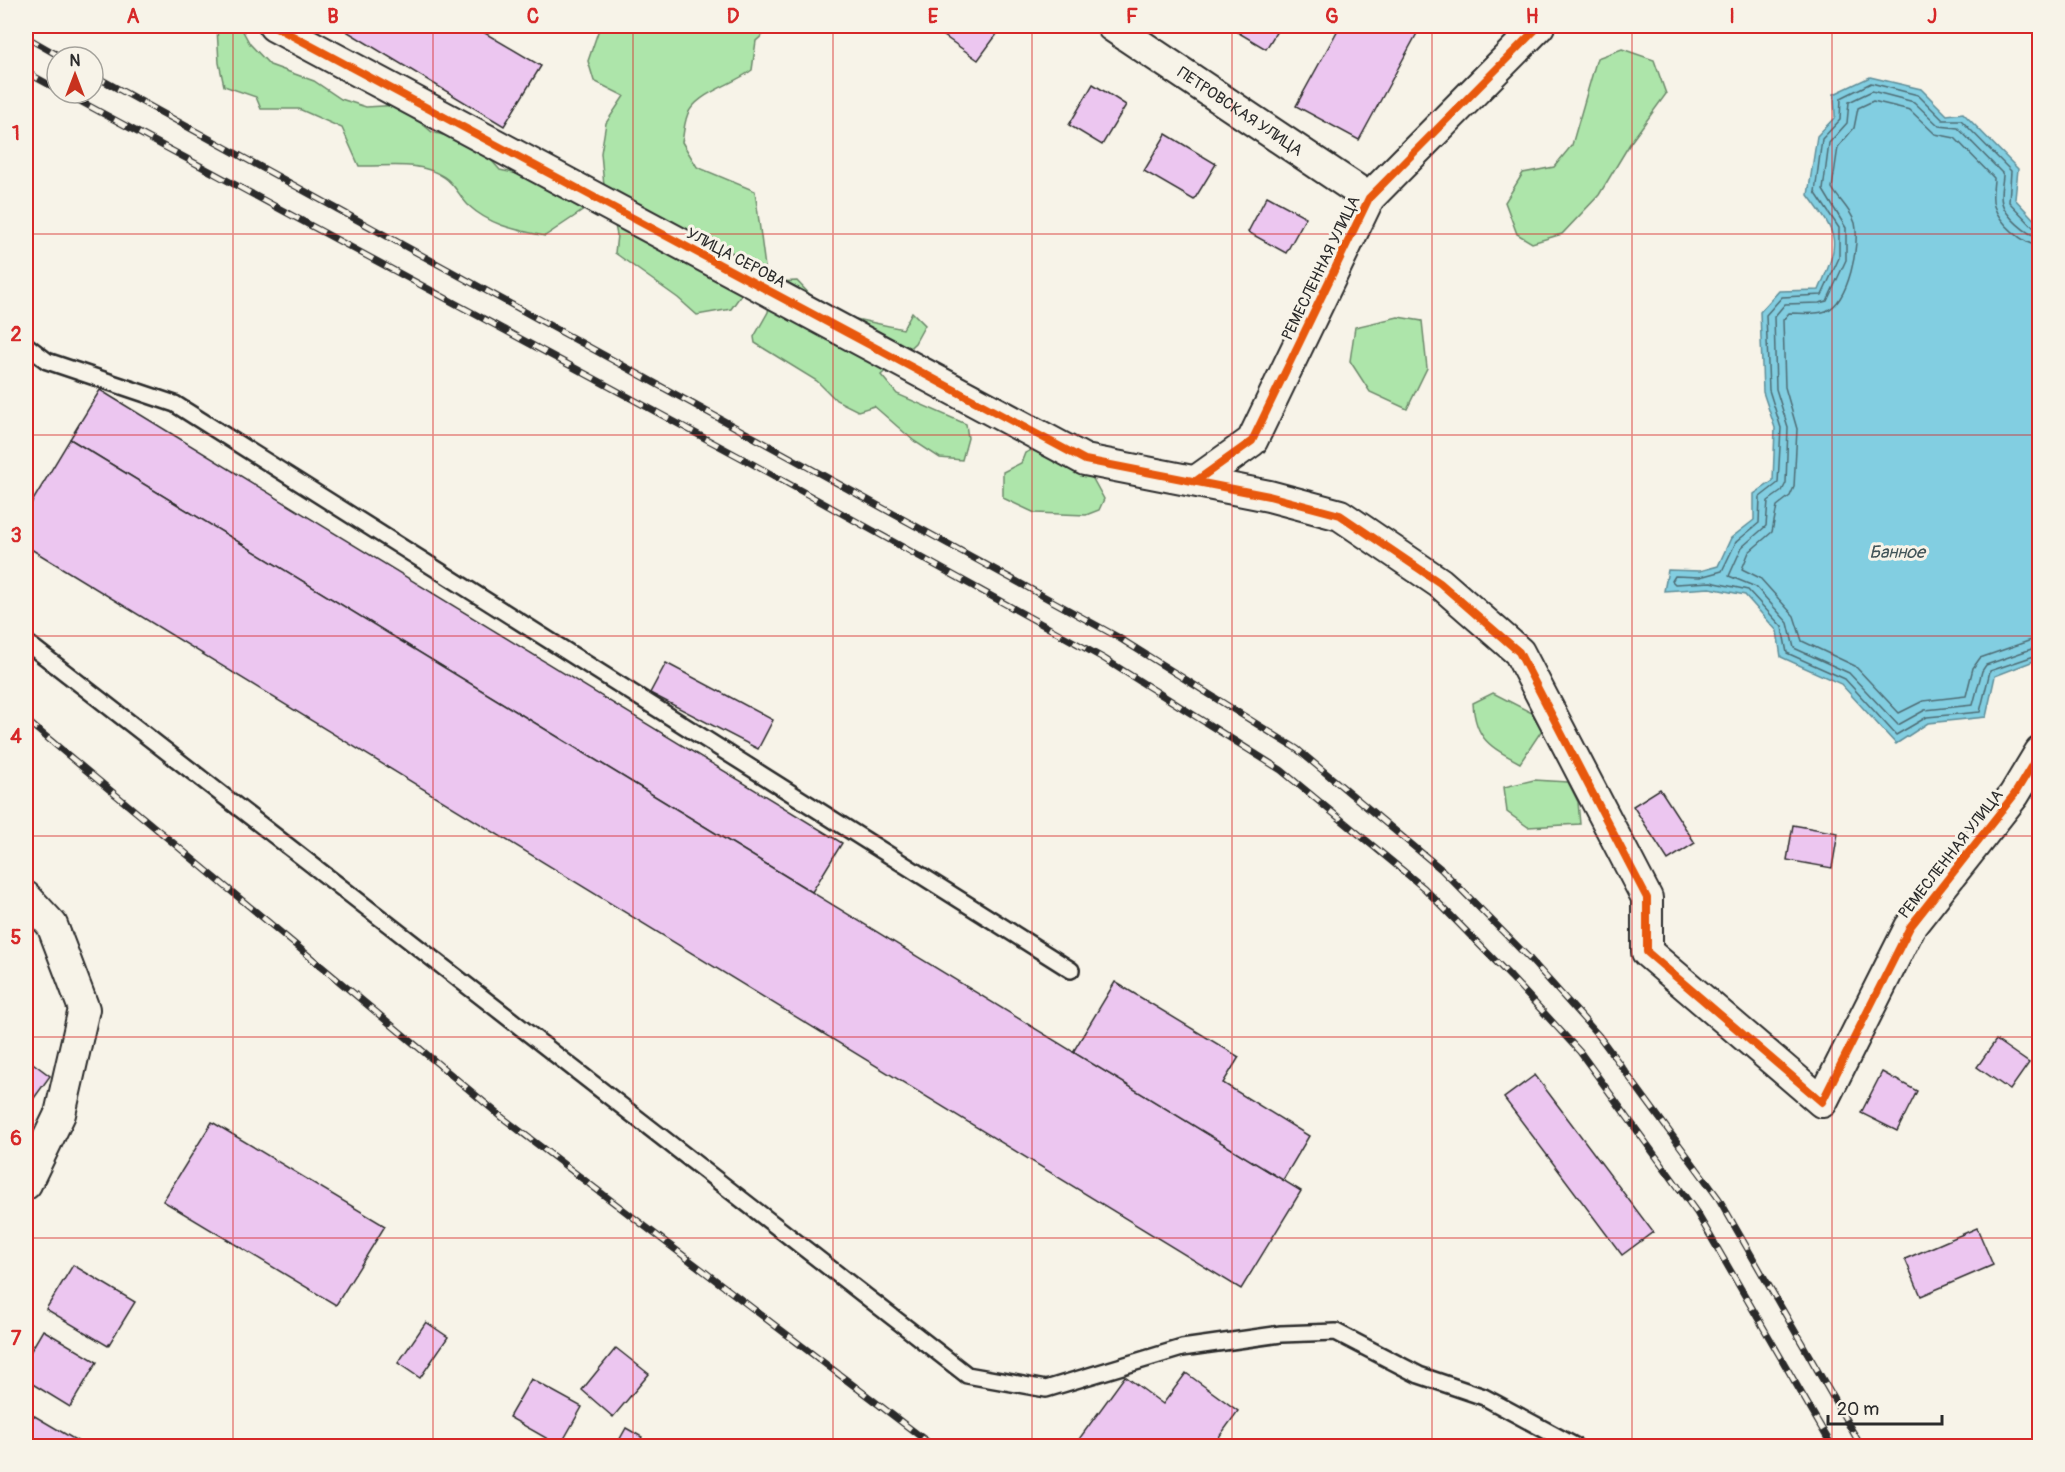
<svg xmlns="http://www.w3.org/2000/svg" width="2065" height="1472" viewBox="0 0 2065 1472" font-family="Pangolin,sans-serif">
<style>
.green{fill:#ade5aa;stroke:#6c886a;stroke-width:1.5}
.water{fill:#82cee1;stroke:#5f8d98;stroke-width:1.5}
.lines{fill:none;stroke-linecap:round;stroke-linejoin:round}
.shore{stroke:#4e6c74;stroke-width:1.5}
.building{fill:#ecc6f0;stroke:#2b2b2b;stroke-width:1.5}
.service-casing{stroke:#2b2b2b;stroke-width:20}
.minor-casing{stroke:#2b2b2b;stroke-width:34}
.service{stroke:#f7f3e8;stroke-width:15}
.minor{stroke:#f7f3e8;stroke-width:30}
.rail-casing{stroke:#2b2b2b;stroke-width:7}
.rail{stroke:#f7f3e8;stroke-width:4.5;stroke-dasharray:14;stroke-linecap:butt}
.cycleway-casing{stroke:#f7f3e8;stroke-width:11}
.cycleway{stroke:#e8590c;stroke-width:8}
.grid{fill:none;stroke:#d62828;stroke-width:1.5;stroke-opacity:0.55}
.labels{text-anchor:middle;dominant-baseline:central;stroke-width:6;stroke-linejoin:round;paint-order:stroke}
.street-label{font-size:16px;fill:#2b2b2b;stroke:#f7f3e8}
.water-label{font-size:18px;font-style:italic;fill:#415458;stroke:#f7f3e8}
.neatline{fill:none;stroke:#d62828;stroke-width:2}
.grid-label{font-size:20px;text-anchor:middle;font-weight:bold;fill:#d62828}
</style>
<rect width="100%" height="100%" fill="#f7f3e8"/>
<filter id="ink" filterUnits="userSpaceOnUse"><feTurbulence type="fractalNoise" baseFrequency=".0167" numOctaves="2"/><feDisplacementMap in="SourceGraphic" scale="12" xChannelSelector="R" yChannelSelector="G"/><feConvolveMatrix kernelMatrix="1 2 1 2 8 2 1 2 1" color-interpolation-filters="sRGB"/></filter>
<g filter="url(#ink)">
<g class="green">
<path d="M222,26h18l10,18 20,21 44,16 27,18 25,8 34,-2 32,27 45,12 23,26 27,6 77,10 -3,-33 5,-30 18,-27 -30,-15 -6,-20 12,-35h173l-17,15 -4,29c-18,14 -49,21 -62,40 -6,8 -6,23 -8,32l15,25 58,24 10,76 -14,14 -20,28 -34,6 -19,-17 -63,-45 2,-18 -6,-29h-21l-45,30c-29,-6 -54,-10 -77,-31 -8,-8 -14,-22 -24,-28 -26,-17 -56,-10 -85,-11l-17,-38 -43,-19h-38l-5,-12 -32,-11 -5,-23 -2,-35z"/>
<polygon points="1622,49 1654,60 1666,94 1631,142 1599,195 1562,234 1532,243 1517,234 1505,202 1523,173 1554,167 1572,145 1597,58"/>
<polygon points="797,281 819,304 851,318 903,329 912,312 925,325 915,343 881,375 897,394 966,424 968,438 962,460 940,458 914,441 874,406 858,411 836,400 817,381 755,343 754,337 768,312 773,282"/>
<polygon points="1398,317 1422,321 1427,368 1407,409 1370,392 1350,361 1355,327"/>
<polygon points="1040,446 1054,462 1077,468 1093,479 1104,499 1099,510 1086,515 1035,513 1003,498 1003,472 1021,463 1025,453"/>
<path d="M1493,693l39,20 10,17 -22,33c-30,-16 -45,-24 -47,-60z"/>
<polygon points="1534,780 1568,782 1578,802 1580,824 1528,827 1507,812 1504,787"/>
</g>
<path class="water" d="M1870,77l51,12 26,26 16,-2 55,56 -3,30 25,27 -1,433 -44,17 -9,41 -58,6 -32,21 -55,-60 -60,-27 -4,-26 -32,-36 -35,-7 -46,3 4,-21 32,1 18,-5 13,-28 23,-18v-26l19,-13 2,-53 -12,-36 -3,-80 19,-21 40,-1c21,-50 21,-52 -11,-95l9,-59 18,-19 -1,-23z"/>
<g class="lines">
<g class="shore">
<polyline points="2040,229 2033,227 2009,202 2011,171 1961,120 1943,120 1918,95 1871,83 1841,98 1840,120 1822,139 1815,192 1839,228 1839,258 1822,295 1782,297 1766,315 1769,390 1781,428 1778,483 1760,497 1759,523 1736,542 1722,571 1700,577 1675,576 1672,581 1675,584 1711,582 1748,590 1782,627 1787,653 1845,679 1896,735 1927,717 1980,712 1990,671 2040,654"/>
<path d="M2040,237c-13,-1 -35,-22 -38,-34 -3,-9 1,-20 1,-29l-45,-46 -19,-2 -25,-24 -42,-11 -23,11 -2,21 -18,20 -6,47 23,38v32l-19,41 -8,2 -34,1 -11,13 2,72 12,38 -2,56 -4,8 -14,10 -2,25 -24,21 -13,29 27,11 32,36 6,25 55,25 49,52 27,-15 48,-5 9,-34 4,-6 54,-19"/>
<path d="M2040,246c-17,-1 -41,-24 -46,-40 -3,-9 0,-19 0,-28l-39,-40 -20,-4 -25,-24 -37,-9 -15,7 -4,20 -16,19 -6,41c6,11 19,22 23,35 5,21 -6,79 -29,88 -10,4 -25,2 -37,2l-6,7 2,67 12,42 -3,58 -4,9 -13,10 -5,26 -23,20 -7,17 18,9 34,38 8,25 53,25 44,47 24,-12 43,-5 7,-28 7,-10 60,-21"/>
</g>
</g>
<g class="building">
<polygon points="338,26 473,26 541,66 504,126"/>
<polygon points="930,26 1003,26 978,60"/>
<polygon points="1227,26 1280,26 1266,49"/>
<polygon points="1340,26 1421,26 1359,140 1296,106"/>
<polygon points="1093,84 1126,105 1102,145 1069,125"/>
<polygon points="1166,134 1216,164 1194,200 1144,171"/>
<polygon points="1267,196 1306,217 1286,253 1248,232"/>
<polygon points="100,390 842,843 812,892 70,439"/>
<polygon points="70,439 1301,1191 1241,1289 26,546 26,512"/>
<polygon points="666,663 773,720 758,749 650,693"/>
<polygon points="1660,789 1695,843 1668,860 1633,806"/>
<polygon points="1793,825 1838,833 1832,868 1787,860"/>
<polygon points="1115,982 1239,1057 1223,1083 1309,1136 1283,1180 1073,1052"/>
<polygon points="1996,1040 2029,1063 2010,1090 1977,1067"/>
<polygon points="26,1058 50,1076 29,1105 26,1102"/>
<polygon points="1882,1072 1917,1091 1897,1131 1861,1113"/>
<polygon points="1535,1075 1653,1232 1622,1255 1504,1098"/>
<polygon points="212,1122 385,1226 336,1305 163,1201"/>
<polygon points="1977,1228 1993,1265 1921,1296 1905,1259"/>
<polygon points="73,1265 135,1302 108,1346 46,1309"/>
<polygon points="426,1322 448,1337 420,1378 398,1363"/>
<polygon points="43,1330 97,1362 70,1407 26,1380 26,1359"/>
<polygon points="616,1348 649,1374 613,1417 582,1390"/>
<polygon points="1186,1373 1238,1411 1216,1441 1223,1446 1074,1446 1125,1376 1163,1404"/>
<polygon points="531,1379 582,1407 560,1446 509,1417"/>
<polygon points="26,1411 79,1442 76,1446 26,1446"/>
<polygon points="626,1428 642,1437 637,1446 616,1446"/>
</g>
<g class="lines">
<defs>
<g id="service">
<polyline points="26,345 47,361 175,404 1071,970"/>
<polyline points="26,642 967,1375 1046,1389 1182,1348 1281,1334 1336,1332 1419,1375 1484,1397 1575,1446"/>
</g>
<g id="minor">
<polyline points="274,26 1085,460 1269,496 1340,515 1440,583 1519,652 1647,898 1647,952 1822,1102 1910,927 2014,795 2040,752"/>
<path id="s1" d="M1112,26l257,172"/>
<polyline points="1196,481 1252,441 1369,198 1539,26"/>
<polyline points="26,897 52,925 84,1009 60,1114 26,1184"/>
</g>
</defs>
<use href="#service" class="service-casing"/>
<use href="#minor" class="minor-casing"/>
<use href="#service" class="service"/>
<use href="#minor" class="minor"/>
<defs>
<g id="rail">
<polyline points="26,37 61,57"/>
<polyline points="26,72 57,89"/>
<polyline points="93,75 1116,636 1297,749 1441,869 1530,959 1599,1036 1719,1199 1861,1446"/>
<polyline points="65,93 749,462 1103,658 1281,770 1424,888 1511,977 1580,1052 1697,1213 1832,1446"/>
<polyline points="26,720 503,1118 933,1446"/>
</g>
</defs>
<use href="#rail" class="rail-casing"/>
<use href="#rail" class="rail"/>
<defs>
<g id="cycleway">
<polyline points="274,26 1085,460 1269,496 1340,515 1440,583 1519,652 1647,898 1647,952 1822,1102 1910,927 2014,795 2040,752"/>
<polyline points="1196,481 1252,441 1369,198 1539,26"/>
</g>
</defs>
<use href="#cycleway" class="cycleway-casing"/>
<use href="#cycleway" class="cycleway"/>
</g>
</g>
<path class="grid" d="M233,26v1420M433,26v1420M633,26v1420M833,26v1420M1032,26v1420M1232,26v1420M1432,26v1420M1632,26v1420M1832,26v1420M26,234h2014M26,435h2014M26,636h2014M26,836h2014M26,1037h2014M26,1238h2014"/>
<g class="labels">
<g class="street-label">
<text stroke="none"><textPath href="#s1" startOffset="154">ПЕТРОВСКАЯ УЛИЦА</textPath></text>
<text transform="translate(736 258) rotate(28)">УЛИЦА СЕРОВА</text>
<text transform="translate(1321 268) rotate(-64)">РЕМЕСЛЕННАЯ УЛИЦА</text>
<text transform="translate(1951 854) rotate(-52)">РЕМЕСЛЕННАЯ УЛИЦА</text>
</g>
<g class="water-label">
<text x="1897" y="552">Банное</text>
</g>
</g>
<rect width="2065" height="1472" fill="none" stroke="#f7f3e8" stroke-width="66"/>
<g transform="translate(75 75)"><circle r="28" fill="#f7f3e8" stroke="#a5a39c" stroke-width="1.5"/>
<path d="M0-4.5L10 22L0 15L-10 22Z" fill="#c8321e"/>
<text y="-9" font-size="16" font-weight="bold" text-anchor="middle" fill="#2b2b2b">N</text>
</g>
<path d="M1828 1415v9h114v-9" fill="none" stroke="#2b2b2b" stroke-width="3"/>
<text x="1837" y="1415" font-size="18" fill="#2b2b2b" stroke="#f7f3e8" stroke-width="4.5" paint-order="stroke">20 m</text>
<rect x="33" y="33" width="1999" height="1406" class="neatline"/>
<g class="grid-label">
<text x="133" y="23">A</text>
<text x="333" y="23">B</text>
<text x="533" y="23">C</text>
<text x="733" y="23">D</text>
<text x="933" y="23">E</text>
<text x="1132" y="23">F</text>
<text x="1332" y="23">G</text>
<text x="1532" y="23">H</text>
<text x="1732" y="23">I</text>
<text x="1932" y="23">J</text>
<text x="16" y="140">1</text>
<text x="16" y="341">2</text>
<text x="16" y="542">3</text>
<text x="16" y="743">4</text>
<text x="16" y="944">5</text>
<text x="16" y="1145">6</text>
<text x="16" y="1345">7</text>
</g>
</svg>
